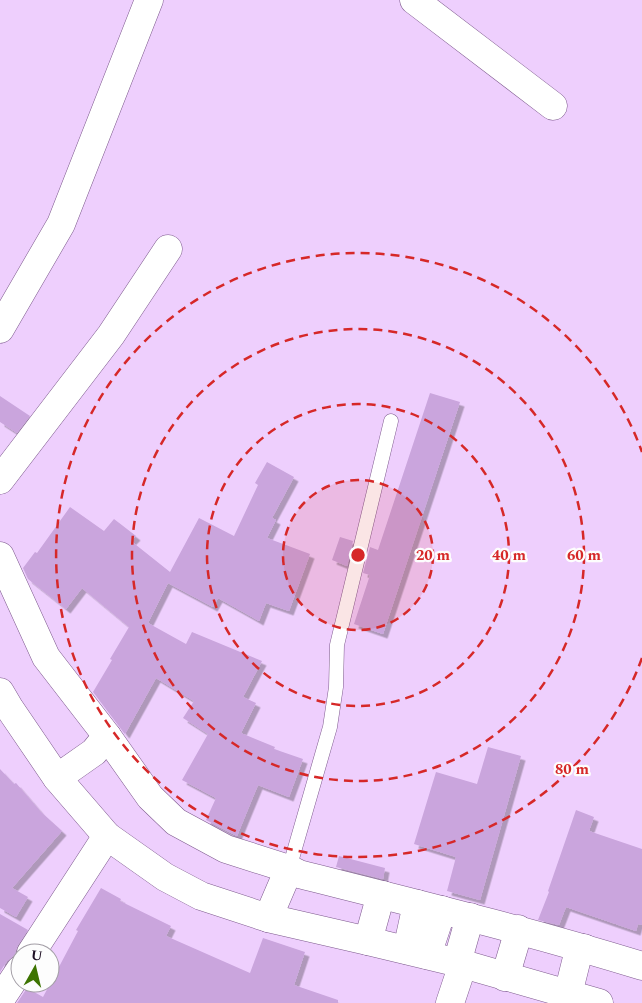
<svg xmlns="http://www.w3.org/2000/svg" width="642" height="1003" viewBox="0 0 642 1003" font-family="Spectral,serif">
<style>
.building{fill:#caa5dd;filter:url(#shadow)}
.lines{fill:none;stroke-linecap:round;stroke-linejoin:round}
.lane-casing{stroke:#7d5a8d;stroke-width:15}
.street-casing{stroke:#7d5a8d;stroke-width:29}
.secondary-casing{stroke:#7d5a8d;stroke-width:29}
.lane{stroke:#fff;stroke-width:14}
.street{stroke:#fff;stroke-width:28}
.secondary{stroke:#fff;stroke-width:28}
.ring{fill:none;stroke:#d62828;stroke-width:2.5;stroke-dasharray:9 6}
.centre{fill:#d62828;stroke:#fdfdfd;stroke-width:2.5}
.ring-label{font-size:15px;text-anchor:middle;font-weight:bold;fill:#d62828;stroke:#fdfdfd;stroke-width:4.5;stroke-linejoin:round;paint-order:stroke}
</style>
<defs>
<filter id="shadow"><feDropShadow dx="4.5" dy="4.5" stdDeviation="0" flood-color="#0004"/></filter>
</defs>
<rect width="100%" height="100%" fill="#eecffd"/>
<g class="building">
<polygon points="430,393 460,402 383,634 354,624 370,575 363,573 370,547 378,550"/>
<polygon points="0,396 30,416 17,433 0,422"/>
<polygon points="267,462 294,477 272,518 276,520 267,538 310,554 289,611 266,603 259,621 218,598 213,607 168,583 148,623 186,644 192,632 262,661 243,697 256,703 241,733 275,747 274,749 303,759 289,797 258,785 237,836 206,820 216,798 182,780 208,734 183,718 194,701 156,678 125,734 124,733 93,692 112,660 110,659 129,627 82,588 66,609 28,579 23,568 35,552 37,553 70,507 104,531 114,519 136,536 131,541 170,572 199,518 234,536 258,485 255,483"/>
<polygon points="340,537 353,541 347,566 332,560"/>
<polygon points="488,747 521,756 480,900 447,891 456,857 414,844 436,772 477,784"/>
<polygon points="0,769 14,784 16,783 41,812 62,831 12,888 28,897 16,917 0,908"/>
<polygon points="576,810 594,817 589,831 642,849 642,925 638,924 636,931 566,907 559,925 538,920 549,892 548,891"/>
<polygon points="339,856 385,868 383,879 336,867"/>
<polygon points="101,888 121,899 120,901 171,926 166,936 250,973 263,938 305,952 294,985 338,1000 338,1003 17,1003 27,988 43,997 78,931 76,930"/>
<polygon points="0,914 28,930 18,945 15,952 16,955 13,956 7,961 0,972"/>
</g>
<g class="lines">
<defs>
<polyline id="lane" points="289,869 330,727 336,687 337,645 391,421"/>
<g id="street">
<polyline points="414,0 553,106"/>
<polyline points="0,329 61,224 149,0"/>
<polyline points="0,480 111,335 168,249"/>
<path d="M0,556l46,101 61,79 43,61 26,25 50,27 63,20 10,5c115,29 230,57 343,92"/>
<polyline points="57,778 94,752 107,736"/>
<polyline points="268,918 289,869"/>
<polyline points="368,941 378,905 383,895"/>
<polyline points="407,950 417,904"/>
<polyline points="31,953 107,836"/>
<polyline points="427,955 442,910"/>
<polyline points="457,963 470,917"/>
<polyline points="505,977 516,940 518,929"/>
<polyline points="568,994 577,958 584,948"/>
<polyline points="0,1000 20,970"/>
<polyline points="450,1003 463,964"/>
</g>
<polyline id="secondary" points="0,692 10,709 57,778 107,836 165,877 201,896 268,918 368,941 463,964 599,1003"/>
</defs>
<use href="#lane" class="lane-casing"/>
<use href="#street" class="street-casing"/>
<use href="#secondary" class="secondary-casing"/>
<use href="#lane" class="lane"/>
<use href="#street" class="street"/>
<use href="#secondary" class="secondary"/>
</g>
<circle cx="358" cy="555" r="75" fill="#d62828" fill-opacity=".12"/>
<g class="ring">
<circle cx="358" cy="555" r="75"/>
<circle cx="358" cy="555" r="151"/>
<circle cx="358" cy="555" r="226"/>
<path d="M642 658A302 302 0 1 1 642 452"/>
</g>
<circle cx="358" cy="555" r="8" class="centre"/>
<g class="ring-label">
<text x="433" y="560">20 m</text>
<text x="509" y="560">40 m</text>
<text x="584" y="560">60 m</text>
<text x="572" y="774">80 m</text>
</g>
<g transform="translate(35 968) rotate(8)"><circle r="24" fill="#fdfdfd" stroke="#a39ea6"/>
<path d="M0-4L9 19L0 12L-9 19Z" fill="#3d7401"/>
<text y="-8" font-size="14" font-weight="bold" text-anchor="middle" fill="#1d0f23">U</text>
</g>
</svg>
